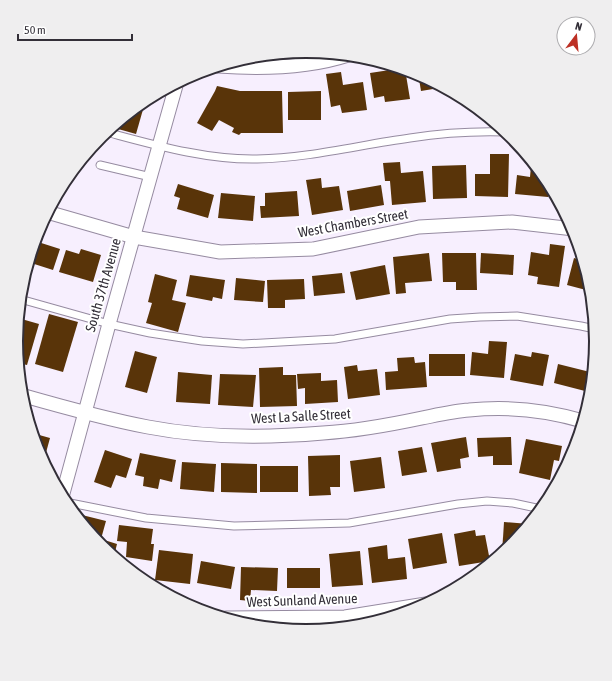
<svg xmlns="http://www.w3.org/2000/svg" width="612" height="681" viewBox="0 0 612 681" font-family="'Asap Condensed',sans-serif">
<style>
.building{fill:#593409}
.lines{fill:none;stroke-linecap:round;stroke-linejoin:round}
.service-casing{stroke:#968ba1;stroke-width:9}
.minor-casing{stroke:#968ba1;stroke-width:15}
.service{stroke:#fff;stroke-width:7}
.minor{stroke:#fff;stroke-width:13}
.labels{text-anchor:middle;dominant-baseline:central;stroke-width:4;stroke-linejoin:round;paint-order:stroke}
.street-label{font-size:14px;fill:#332f38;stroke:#fff}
.rim{fill:none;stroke:#332f38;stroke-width:2}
</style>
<rect width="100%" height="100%" fill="#f7effe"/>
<g class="building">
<polygon points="403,68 405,69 410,99 385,102 384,96 374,98 370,73"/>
<polygon points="341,72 343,85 363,82 367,110 342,113 340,105 331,107 326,74"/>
<polygon points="418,73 445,87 421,91"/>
<polygon points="217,86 240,91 282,91 283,133 241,133 239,135 232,132 234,128 219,120 212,131 197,123 215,91"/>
<polygon points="321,91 321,120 288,120 288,92"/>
<polygon points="146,99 136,134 111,127 145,99"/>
<polygon points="490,154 509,154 508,197 475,196 475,174 490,174"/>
<polygon points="400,162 401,173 423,171 426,202 392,205 390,181 385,181 383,163"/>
<polygon points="466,165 467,198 433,199 432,166"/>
<polygon points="531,166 537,167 547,180 549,182 548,197 515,194 517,175 530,177"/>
<polygon points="321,178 322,188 339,186 343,210 312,215 306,180"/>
<polygon points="178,184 214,195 208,218 177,209 180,198 174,196"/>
<polygon points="381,185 384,205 350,211 347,191"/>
<polygon points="297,191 299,216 261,218 260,206 265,206 265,193"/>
<polygon points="221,193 255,196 253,221 218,218"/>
<polygon points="35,241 60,249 53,270 28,262"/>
<polygon points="550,244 565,246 559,287 537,284 538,277 528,275 531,252 549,255"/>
<polygon points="81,249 101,255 93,282 59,272 66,250 79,254"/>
<polygon points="429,253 432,281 405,283 406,293 396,294 393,257"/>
<polygon points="442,253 476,253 477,290 456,290 456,282 443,282"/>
<polygon points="481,253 514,255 513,275 480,273"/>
<polygon points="574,258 583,261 590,284 588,283 586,290 567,285"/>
<polygon points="385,265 390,294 356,300 350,272"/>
<polygon points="342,273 345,293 314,296 312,276"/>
<polygon points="155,274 177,280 172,300 186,303 178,332 146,323 152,303 148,302"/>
<polygon points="190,275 225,280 222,299 213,297 212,301 186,296"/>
<polygon points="236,278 265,281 263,302 234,300"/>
<polygon points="304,279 305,299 285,300 285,308 268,308 267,280"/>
<polygon points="49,314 78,322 63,372 35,364"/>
<polygon points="18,318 39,324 27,365 18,363 16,340"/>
<polygon points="489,341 507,342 504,378 470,375 472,352 488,354"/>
<polygon points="135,351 157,357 147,393 125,387"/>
<polygon points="532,352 549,355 543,386 510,380 515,354 531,357"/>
<rect x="429" y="354" width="36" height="22"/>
<polygon points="414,357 415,363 425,362 427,387 386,390 385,372 398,371 397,358"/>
<polygon points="558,364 590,372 585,391 554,383"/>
<polygon points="357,365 358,371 377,369 380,395 348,399 344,367"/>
<polygon points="283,367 283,375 296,375 297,406 260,407 259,368"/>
<polygon points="178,372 212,375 210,404 176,402"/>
<polygon points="321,373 321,381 337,380 338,402 305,404 305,388 298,389 297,374"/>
<polygon points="220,374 256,375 253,407 218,405"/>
<polygon points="32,433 50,438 44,460 38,451"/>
<polygon points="466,437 469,457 460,459 461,468 437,472 431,443"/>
<polygon points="511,437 512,465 493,465 493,456 478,457 477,438"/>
<polygon points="526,439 562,446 559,461 554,460 550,480 519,473"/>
<polygon points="422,447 427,472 402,476 398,451"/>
<polygon points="568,447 575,449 560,477"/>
<polygon points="105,450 132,459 126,478 116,475 111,488 94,482"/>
<polygon points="140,453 176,460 172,482 160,479 158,489 143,486 144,477 135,475"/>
<polygon points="340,455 340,487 330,487 331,495 309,496 308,456"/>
<polygon points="381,457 385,488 354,492 350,461"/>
<polygon points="182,462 216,464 214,492 180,489"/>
<polygon points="221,463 257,464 257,493 221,492"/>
<rect x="260" y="466" width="38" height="26"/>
<polygon points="78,514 106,521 101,539 117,544 114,556 101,545 77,516"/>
<polygon points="504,522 529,524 511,546 502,553"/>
<polygon points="119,525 153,529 151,544 154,544 152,561 126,557 127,542 117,541"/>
<polygon points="475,530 476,536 485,535 490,561 459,566 454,534"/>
<polygon points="442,533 447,563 413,569 408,539"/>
<polygon points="387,545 388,559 405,557 407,579 372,583 368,548"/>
<polygon points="159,550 193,554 190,584 155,580"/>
<polygon points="360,551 363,585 332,587 329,554"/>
<polygon points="201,561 235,567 231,589 197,583"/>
<polygon points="241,567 278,568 277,591 251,590 250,601 240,600"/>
<rect x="287" y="568" width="33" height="20"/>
</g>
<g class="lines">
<defs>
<g id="service">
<path d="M106,132c49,13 100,28 151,27 52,-1 102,-14 153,-21 32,-5 64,-7 96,-6"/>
<polyline points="100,165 151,177"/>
<polyline points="20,299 109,324 150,333 202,341 243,344 335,339 450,319 480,317 517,316 581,326 595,329"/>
<polyline points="65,502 146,518 234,526 349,523 458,504 487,501 513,503 541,509"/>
</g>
<g id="minor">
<path d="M218,66c42,3 90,2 130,-11"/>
<polyline points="47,212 134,237 220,252 313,249 419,227 512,222 574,229"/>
<path d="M21,395c42,12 84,24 127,32 57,11 117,11 175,6 33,-2 66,-8 99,-15 15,-3 32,-7 47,-8 39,-4 77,0 114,11"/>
<polyline points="62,497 109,324 177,82"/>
<polyline points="226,618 345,617 426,604"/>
</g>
</defs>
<use href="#service" class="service-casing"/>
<use href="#minor" class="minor-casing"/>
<use href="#service" class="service"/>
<use href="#minor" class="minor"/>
</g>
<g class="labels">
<g class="street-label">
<text transform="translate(353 223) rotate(-10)">West Chambers Street</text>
<text transform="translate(103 285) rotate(-74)">South 37th Avenue</text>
<text transform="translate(301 416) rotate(-3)">West La Salle Street</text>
<text transform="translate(302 600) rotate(-2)">West Sunland Avenue</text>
</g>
</g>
<path d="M0 0H612V681H0ZM23 341a283 283 0 1 1 566 0a283 283 0 1 1-566 0Z" fill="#efeeef" fill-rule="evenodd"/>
<path class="rim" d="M23 341a283 283 0 1 1 566 0a283 283 0 1 1-566 0Z"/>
<g transform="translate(576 36) rotate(16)"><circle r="19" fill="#ffffff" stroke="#adacaf"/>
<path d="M0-3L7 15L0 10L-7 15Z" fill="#bd3025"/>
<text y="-6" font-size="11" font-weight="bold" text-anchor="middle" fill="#332f38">N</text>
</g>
<path d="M18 34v6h114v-6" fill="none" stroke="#332f38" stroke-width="2"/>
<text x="24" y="34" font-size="12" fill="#332f38" stroke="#ffffff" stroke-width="3" paint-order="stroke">50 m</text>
</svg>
